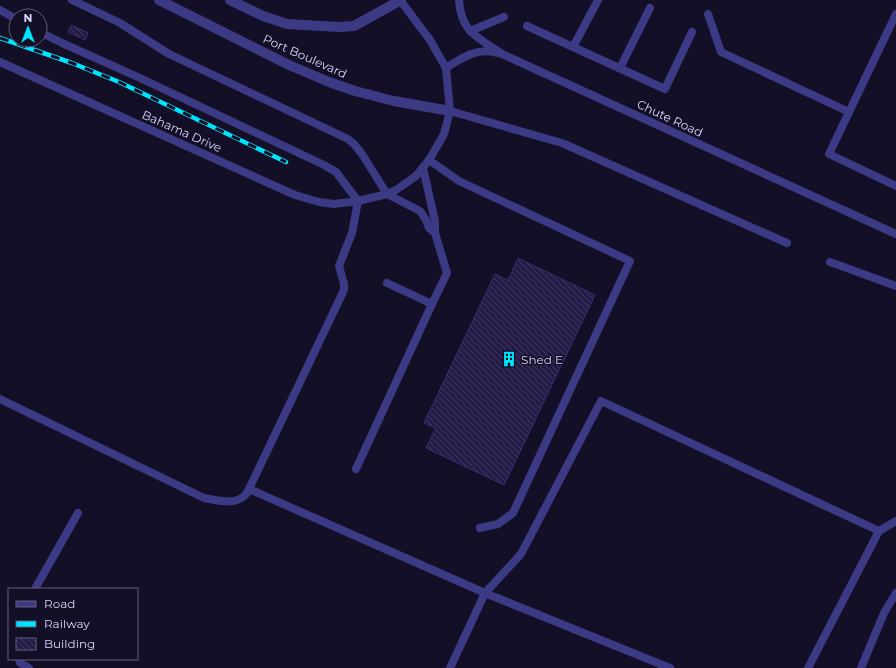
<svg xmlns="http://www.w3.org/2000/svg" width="896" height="668" viewBox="0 0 896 668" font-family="Montserrat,sans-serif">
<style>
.building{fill:url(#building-back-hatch);stroke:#3b2d73}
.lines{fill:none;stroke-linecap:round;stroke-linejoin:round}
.service{stroke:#3d3a85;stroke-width:8}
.tertiary{stroke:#3d3a85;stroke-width:10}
.rail-casing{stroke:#00e5ff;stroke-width:4.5}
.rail{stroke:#130f26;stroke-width:3;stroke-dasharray:9;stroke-linecap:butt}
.labels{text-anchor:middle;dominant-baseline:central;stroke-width:3;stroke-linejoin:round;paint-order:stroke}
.street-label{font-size:12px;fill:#d9d4ff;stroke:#130f26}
.poi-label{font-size:12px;fill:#d9d4ff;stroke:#130f26;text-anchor:start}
</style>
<defs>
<pattern id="building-back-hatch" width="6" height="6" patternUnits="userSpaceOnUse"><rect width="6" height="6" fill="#241b47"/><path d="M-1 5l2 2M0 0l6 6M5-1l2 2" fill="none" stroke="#433b63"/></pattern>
</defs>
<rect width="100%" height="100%" fill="#130f26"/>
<g class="building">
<polygon points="71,25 88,33 85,40 68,32"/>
<polygon points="518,258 595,295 504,485 426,448 436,428 424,423 495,274 508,280"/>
</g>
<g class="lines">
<g class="service">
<polyline points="72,0 120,23 169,54 348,139 354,144 362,154 387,194 420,211 426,220 429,228 435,233"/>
<path d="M459,0c2,33 19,37 43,54l394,180"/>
<polyline points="0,10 16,19"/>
<polyline points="708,14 721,52 849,112"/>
<polyline points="896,14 829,154 896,186"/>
<polyline points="527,26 665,89 692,32"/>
<polyline points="470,31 504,17"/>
<polyline points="573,47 598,0"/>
<polyline points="0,62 295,195 319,202 334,204 358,201 387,194 396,190 416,176 429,160 439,143 444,134 450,111 446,68 430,40 400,0"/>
<path d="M446,68c16,-10 31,-21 51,-15"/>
<polyline points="620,68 650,8"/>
<polyline points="450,111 562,143 787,243"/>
<polyline points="429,160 459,181 630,261 513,513 498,524 480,528"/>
<polyline points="830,262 896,286"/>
<polyline points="387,283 432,304 447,273 435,233 435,221 423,168"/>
<path d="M0,399l204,99c12,2 29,7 39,-1 3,-2 5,-5 6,-8l95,-199v-6l-5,-18 13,-33 6,-32 -22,-29 -12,-7 -184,-87 -78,-35 -22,-11"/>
<polyline points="356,469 432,304"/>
<polyline points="249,489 485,593 521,554 601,401 879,531"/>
<polyline points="35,589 78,513"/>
<polyline points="19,659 20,663 29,668"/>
<polyline points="450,668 485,593 670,668"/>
<polyline points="808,668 879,531 896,521"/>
<polyline points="861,668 884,613 896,593"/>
</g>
<g class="tertiary">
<polyline points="159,0 289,65 329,82 355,91 394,101 450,111"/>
<polyline points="230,0 263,16 287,24 339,27 354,26 401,0"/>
</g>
<defs>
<polyline id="rail" points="0,38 72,63 119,82 286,162"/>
</defs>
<use href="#rail" class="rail-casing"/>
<use href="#rail" class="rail"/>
</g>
<defs>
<symbol id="building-bare" viewBox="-9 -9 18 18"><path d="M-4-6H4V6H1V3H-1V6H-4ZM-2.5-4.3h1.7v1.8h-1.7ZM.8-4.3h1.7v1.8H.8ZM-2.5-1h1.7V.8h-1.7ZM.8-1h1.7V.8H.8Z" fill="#00e5ff" stroke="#130f26" stroke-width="2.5" paint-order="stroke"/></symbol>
</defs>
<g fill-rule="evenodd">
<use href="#building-bare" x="498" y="348" width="22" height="22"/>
</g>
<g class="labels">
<g class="street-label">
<text transform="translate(305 56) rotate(24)">Port Boulevard</text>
<text transform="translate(670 118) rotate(25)">Chute Road</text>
<text transform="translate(182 131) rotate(24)">Bahama Drive</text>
</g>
<g class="poi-label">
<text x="521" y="359">Shed E</text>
</g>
</g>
<rect x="8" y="588" width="130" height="72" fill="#130f26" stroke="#625e7d"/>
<rect x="16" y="601" width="20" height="6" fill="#3d3a85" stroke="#625e7d"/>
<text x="44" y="608" font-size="12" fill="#d9d4ff">Road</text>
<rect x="16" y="621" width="20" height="6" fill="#00e5ff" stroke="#625e7d"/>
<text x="44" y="628" font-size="12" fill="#d9d4ff">Railway</text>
<rect x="16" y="638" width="20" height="12" fill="url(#building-back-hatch)" stroke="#625e7d"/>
<text x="44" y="648" font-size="12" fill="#d9d4ff">Building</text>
<g transform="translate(28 28)"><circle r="19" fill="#130f26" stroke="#625e7d"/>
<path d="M0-3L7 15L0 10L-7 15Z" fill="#00e5ff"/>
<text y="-6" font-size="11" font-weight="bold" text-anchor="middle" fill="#d9d4ff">N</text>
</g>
</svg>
